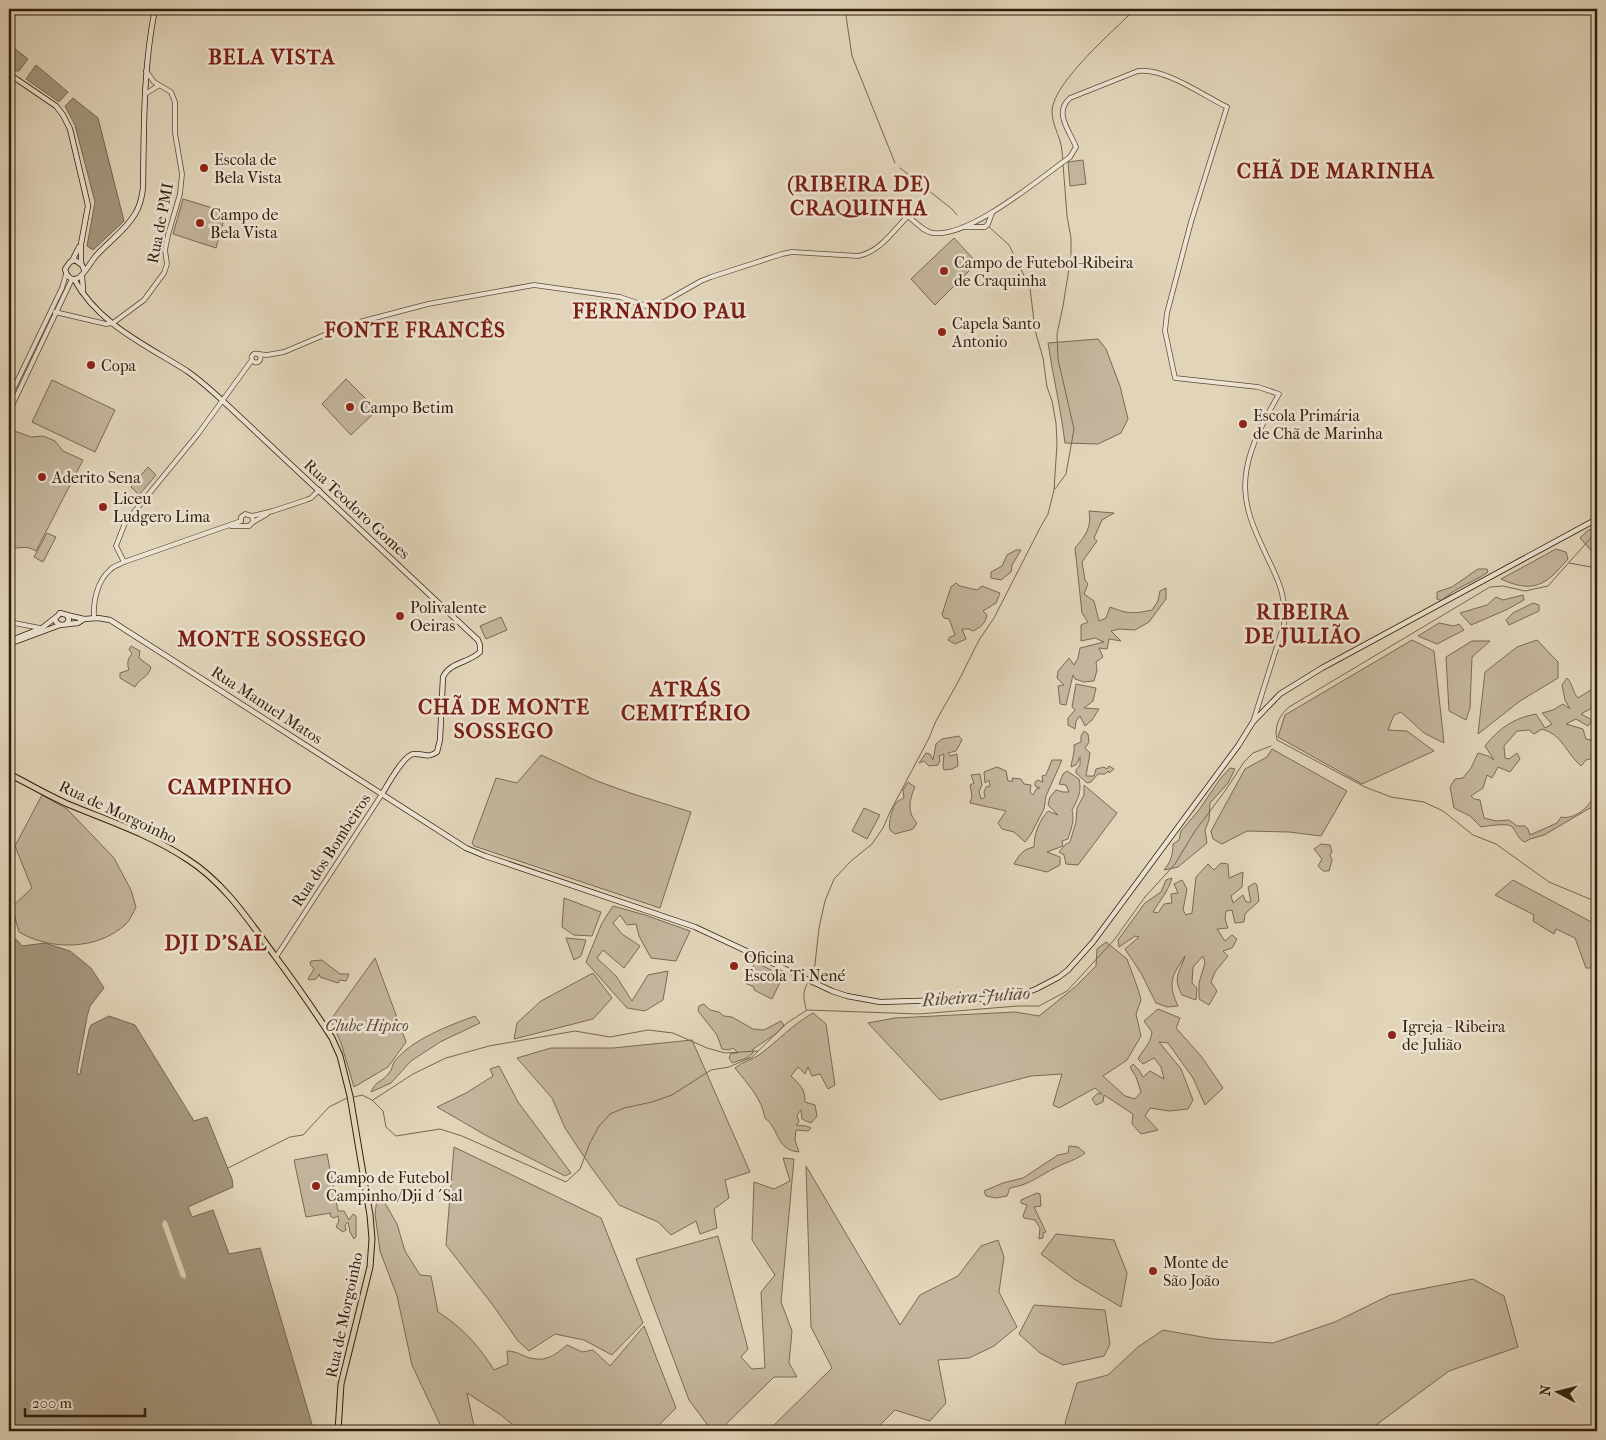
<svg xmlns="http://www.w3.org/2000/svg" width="1606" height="1440" viewBox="0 0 1606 1440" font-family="'IM FELL French Canon',serif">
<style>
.green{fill:#c3b59c;stroke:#796a54}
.water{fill:#a4967e;stroke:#756650}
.pier{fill:#e1d4b9}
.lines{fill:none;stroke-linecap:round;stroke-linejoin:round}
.stream{stroke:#756650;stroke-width:1}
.tertiary-casing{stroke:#5c4c37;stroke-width:5.5}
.secondary-casing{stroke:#2f1e0c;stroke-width:6}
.primary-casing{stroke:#2f1e0c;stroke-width:7}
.tertiary{stroke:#ece3d2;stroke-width:4}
.secondary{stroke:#ece3d2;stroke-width:4.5}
.primary{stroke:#e1d4b9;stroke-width:5}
.poi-dot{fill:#8f2418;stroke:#ece3d2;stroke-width:2}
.labels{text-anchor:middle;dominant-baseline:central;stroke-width:5;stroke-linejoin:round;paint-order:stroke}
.poi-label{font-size:16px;fill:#2f1e0c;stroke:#ece3d2;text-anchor:start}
.street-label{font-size:16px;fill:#2f1e0c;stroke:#ece3d2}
.park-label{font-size:16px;font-style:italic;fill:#5b4b37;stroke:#ece3d2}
.water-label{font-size:18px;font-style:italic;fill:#584834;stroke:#ece3d2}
.district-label{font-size:21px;font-weight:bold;letter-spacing:1px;fill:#7a1f14;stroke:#ece3d2}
</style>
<rect width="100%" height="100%" fill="#e1d4b9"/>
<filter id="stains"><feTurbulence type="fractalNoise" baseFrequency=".004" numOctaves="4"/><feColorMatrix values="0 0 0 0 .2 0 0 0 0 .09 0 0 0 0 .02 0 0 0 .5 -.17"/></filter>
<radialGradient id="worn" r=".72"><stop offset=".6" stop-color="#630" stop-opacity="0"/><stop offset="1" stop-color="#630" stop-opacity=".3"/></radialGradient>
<g class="green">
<polygon points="1083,160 1086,184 1070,186 1068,162"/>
<polygon points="183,199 226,212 216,248 173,234"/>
<polygon points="954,238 977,263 935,305 911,279"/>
<path d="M1098,339l8,10 14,37 8,33 -7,14 -23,11 -33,-1c-4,-34 -12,-66 -17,-100z"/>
<polygon points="346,379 377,410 351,435 322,404"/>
<polygon points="52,380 115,410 95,452 32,422"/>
<path d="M9,429l22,8 12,-1 12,5 8,10 20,9 -47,91c-11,-7 -15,-1 -27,-4z"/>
<polygon points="148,467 156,475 139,495 131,487"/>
<path d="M1089,511l25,2 -12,7 -8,18 3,3 -15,21 3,18 3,4 -4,10 10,7 5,20 7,-3 4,-11c18,7 23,7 42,3l6,-9 2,-10 6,-3v11l-17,23 -14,8 -16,-1 -8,2 10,10 -12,-2 -2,10 -8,-1 4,9 -7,5 1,8 -3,11 -10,1 -9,-3 -2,-4 -7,30 -6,-1 -2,-18 6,-1 -7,-7 1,-7 11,-13 5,7 4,-7 2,-10 24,-6 -9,-4 -14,3v-16l7,-3 -6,-9 -7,-65c10,-12 17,-20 14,-37z"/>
<polygon points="1597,526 1597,556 1596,556 1580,538 1587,531"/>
<polygon points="47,533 56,537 43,562 34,557"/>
<path d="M1556,549l10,3 2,7c-22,26 -34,35 -67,20z"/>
<polygon points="1016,550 1021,550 1012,565 1011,572 1001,580 991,578 991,572 1002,566 1007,555"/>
<path d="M1478,569h9l1,3c-15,11 -33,15 -46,29l-5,-2v-7l15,-5z"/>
<path d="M956,583l4,3 17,4 5,-4 18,7 -4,10 -13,8 4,4c-2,9 -6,12 -14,16l-4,-2h-7l4,10 -11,5 -7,-4 2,-3 5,-2 -6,-16 -5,-1 -2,-4 9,-27z"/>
<polygon points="1523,595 1524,600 1506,610 1471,625 1460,613 1487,605 1496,597 1503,600"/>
<polygon points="1533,603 1539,605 1539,611 1509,625 1506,620 1513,613"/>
<polygon points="501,617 507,630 486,639 480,626"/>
<polygon points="1439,623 1454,626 1459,624 1464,630 1437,644 1418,636"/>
<polygon points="1412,640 1434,651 1444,743 1424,733 1401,712 1394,715 1388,730 1407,731 1434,751 1362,784 1278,737 1285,715"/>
<polygon points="1537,640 1558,662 1558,678 1520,701 1478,734 1485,672 1517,647"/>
<polygon points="1472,641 1490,641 1472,657 1470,708 1466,720 1449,711 1446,657"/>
<path d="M131,646l9,5 -1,7 12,9c-2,10 -11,11 -16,20l-15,-9v-5l9,-3c-2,-7 -2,-10 3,-16l-3,-5z"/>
<path d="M1567,678c6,6 5,13 11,20l19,-12v16l-7,7 -9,5 11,6 -4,6 -12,-7 -10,5 17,5 3,10 5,1 6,9v8l-11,3 -5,6c-15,-13 -19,-32 -39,-37l-8,5 -5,-4 -12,1 -13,15 1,12 4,1 8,-6 3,6 -10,13 -12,-5 -6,11 -5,-3 -4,13 -12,8 3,3 6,1 4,18 12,3 13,-1 8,6h8l3,3 2,6 27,-12 4,-6c12,3 25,-8 31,-17l5,4 -53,31 -14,4 -5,3c-8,-3 -8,-11 -14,-16 -5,-3 -24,0 -30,1l-11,-11 -16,-8 -4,-21 5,-8 8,-1 8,-10 7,-15 10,3 6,4 -9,-14c14,-18 29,-28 51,-32l9,14 7,-4 -10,-11 11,-3 10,-6 7,5 -5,-9 -3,-15z"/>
<polygon points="1076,684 1096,688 1093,701 1084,708 1099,709 1092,720 1085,726 1080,716 1076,721 1075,729 1068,725 1068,718 1075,710 1072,707"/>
<path d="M1084,731l4,3 1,8 -4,6 5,5 -4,23h8l2,-7 8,-2 3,2 2,-3 5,3 -5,4 -1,-2 -3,3h-7l-7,8 -4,1 -11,-10v-3l4,-5v-8l-4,8 -5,2c1,-8 4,-15 3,-22l7,-3v-6z"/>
<polygon points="959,736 962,740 956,751 948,753 950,756 957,754 958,766 952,769 944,770 943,766 944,754 939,756 940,760 938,765 929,766 924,761 919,763 926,753 930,754 933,760 936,744 942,739"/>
<polygon points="1272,749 1347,791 1321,836 1289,832 1247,831 1222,844 1213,839 1211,831 1245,769 1267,757"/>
<polygon points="541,755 597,781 633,794 691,812 660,908 474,846 472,843 496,778 517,783"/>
<polygon points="1052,760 1062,760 1046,796 1044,809 1031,834 1025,842 1014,832 1002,829 998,823 1006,811 970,803 972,796 970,785 974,783 971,775 980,774 982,785 979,791 981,799 985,797 984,792 986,787 990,786 989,780 985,783 984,772 997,767 1006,771 1008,781 1013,781 1012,778 1021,779 1024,784 1031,785 1030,792 1033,795 1037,788 1040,788 1035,786 1035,782 1038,780 1043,782 1042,776 1046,775"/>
<path d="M1230,768l5,1 -7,14 -18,20 -1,17 -4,10 2,13 -29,24 -14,3c7,-8 9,-16 9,-26l6,-4 2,-9 18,-21 21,-31z"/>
<path d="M1067,771l12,8c3,12 -1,20 -7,31 3,10 -1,19 -4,29l-6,2 1,5 -16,6 13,5v8l-13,7 -33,-8c5,-9 9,-15 20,-17 0,-13 5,-26 14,-36l10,4 -10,-10 2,-8 6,-7 7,2h6l-3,-7 -7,-1 4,-10z"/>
<path d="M908,782l7,5c-6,13 -8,26 2,36l-4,6 -18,5 -5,-4c-2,-6 2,-23 7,-28 2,-2 5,-3 7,-4l-1,-8z"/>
<polygon points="1084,785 1117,813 1078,865 1066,864 1064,855 1059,852 1066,844 1070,842 1076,822 1077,808 1084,795"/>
<path d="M42,795l25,14 47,49 17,32 5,17c-3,6 -6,13 -10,17 -28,26 -75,27 -107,8l-7,-25 20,-19 -17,-42z"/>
<polygon points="864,808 880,815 867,839 852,831"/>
<polygon points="1321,844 1330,845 1332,852 1330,855 1332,860 1329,871 1323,871 1318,866 1322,859 1314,849"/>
<path d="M1221,863l7,1 1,14 14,-6 -1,15 -11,9 2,7 10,-8 3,7h5l-3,-15 7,-4 2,2 2,16 -14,13 -1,8 -9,1 -3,-13 -6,1 -1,8 3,9 -11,1 8,12 7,-6 5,4 -5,9 -9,3 5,5 -13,16 -4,10 6,9 -8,14 -10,-6v-16l6,-20 -2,-7 -10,11 -1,16 5,5 -1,12 -14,-5c-10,-19 -2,-22 3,-39 -13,20 -18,26 -7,50l-11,1 -11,-4 -15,-30 -16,-24 14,-12 -4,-1 -16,11 -1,-7 27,-37 16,-11 5,-12 6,-2c-4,14 -12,22 -19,34l5,1 6,-9 8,-1 -1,-9 7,-1 -4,-9 8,-4 5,9 -4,21 3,5 6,-2 4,-36 12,-13 6,6z"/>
<polygon points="1513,880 1597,925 1597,968 1586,968 1575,938 1556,929 1554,934 1533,921 1534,915 1495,895"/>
<polygon points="564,898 601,912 592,936 574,935 562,927"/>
<polygon points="613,906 645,915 690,931 676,961 651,958 639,936 636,924 627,925 620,915 613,923 622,934 640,946 624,968 603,950 597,958 616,976 632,1001 648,975 668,971 663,1000 645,1011 627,1008 586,962 602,923"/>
<polygon points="566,938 586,940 581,956 574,960"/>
<path d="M1106,942l21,17 11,30 3,11 -5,14 5,22 -14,24 -24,16 22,20 10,3 6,-7 -5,-15 -6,-10 3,-3 6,6 4,7 7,-6 14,8 -3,-12 -7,-9 -11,6 -5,-5c6,-11 12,-14 14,-27l-8,-11 14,-12 22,9 -4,10 25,28 22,32 -18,17 -12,-27 -25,-35 -9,-1 22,27 12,31 -5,9 -19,2 -19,-3 -5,8 13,14 -17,4 -9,-10 1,-10 -29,-19 -1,7 -7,3 -4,-6 6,-6 4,1 -7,-6 -36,20 -6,-3 9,-31 -31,2 -91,24 -72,-77 27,-5 120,-6 24,4 36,-29 21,-21 1,-17z"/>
<polygon points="375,958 406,1042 388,1067 354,1087 341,1043 332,1023 332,1018"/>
<polygon points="322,960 340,974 349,974 346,981 340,980 338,983 320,977 319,974 316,979 309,980 308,979 314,969 310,964 311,961"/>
<polygon points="755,962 783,976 772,999 754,990 754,987 745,983"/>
<polygon points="593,973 612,998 593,1019 514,1039 517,1023 541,1001"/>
<polygon points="704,1004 710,1010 719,1012 724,1016 732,1017 753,1029 764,1030 781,1021 784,1025 777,1033 753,1049 753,1053 747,1058 732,1063 729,1058 731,1053 738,1053 733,1048 729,1050 722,1049 717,1035 698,1011 699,1006"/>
<path d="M813,1013l13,11 9,61 -7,4 -8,-15 -8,2 -4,-9 -3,7 -7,-7 -7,9c9,9 14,12 14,26l10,3 2,11 -6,7 -9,-4 -1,-9 -4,5 2,7 -3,3 10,1 5,2 -3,3 -12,-1 -1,10 4,12c-23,-2 -19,-22 -34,-34 -3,-19 -18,-35 -30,-50 7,-6 16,-8 24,-13 19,-14 34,-31 54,-42z"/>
<path d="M475,1016l5,7 -40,19 -29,19 -20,22 -20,9c5,-12 12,-10 18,-19 3,-3 3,-7 5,-11 18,-23 54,-36 81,-46z"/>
<polygon points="692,1040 750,1172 725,1180 729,1198 714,1209 717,1228 700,1234 696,1221 671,1235 658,1222 619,1205 591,1167 565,1128 552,1098 517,1058 551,1048 613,1048"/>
<polygon points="499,1066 518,1102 571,1173 565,1176 487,1136 437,1107 466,1093 493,1076 490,1069"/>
<path d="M1069,1146l9,1 7,6c-9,7 -18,9 -28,14 -19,9 -25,17 -47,21l-3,8 -11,2 -10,-2 -2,-5 19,-8 20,-5 35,-23 10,-2z"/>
<polygon points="454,1147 601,1218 643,1323 612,1355 584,1340 555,1334 529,1351 518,1341 492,1304 446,1245"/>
<polygon points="327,1154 338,1211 344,1211 349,1220 353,1214 356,1216 356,1237 354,1239 350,1232 348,1222 345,1225 346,1230 343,1232 336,1227 339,1221 338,1216 334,1218 330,1216 331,1213 306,1217 294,1160"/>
<polygon points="783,1158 794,1159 781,1302 792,1331 789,1363 797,1377 774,1377 719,1431 712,1431 689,1400 636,1259 718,1236 748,1349 741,1357 752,1369 765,1368 761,1292 775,1275 752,1240 754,1182 774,1189 790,1181"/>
<polygon points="806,1166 900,1325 920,1295 958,1276 981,1246 998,1240 1004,1257 999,1292 1017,1327 994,1346 969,1358 938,1360 946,1403 930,1421 895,1410 874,1431 863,1431 856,1426 850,1431 768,1431 832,1368 811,1327"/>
<path d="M378,1191l19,33 8,27 15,24 11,1 7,36c25,16 41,34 56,58l14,-6 -1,-13c10,0 15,5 23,7 17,4 25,-3 37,-13l15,7 11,-2 17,16 34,-40 32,82 -23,23h-133l-19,-16 -34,-22 8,38h-32l-31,-66 -15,-69 -17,-45 -5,-37z"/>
<polygon points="1037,1193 1040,1194 1041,1206 1034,1207 1046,1232 1043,1233 1043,1238 1039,1239 1040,1228 1035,1220 1024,1218 1023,1216 1027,1205 1021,1203 1021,1200"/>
<polygon points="1056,1234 1114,1240 1127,1273 1121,1307 1074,1279 1041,1254"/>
<polygon points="1473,1279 1504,1296 1518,1347 1449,1371 1368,1431 1072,1431 1065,1423 1077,1383 1108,1375 1138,1347 1163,1330 1214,1339 1273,1343 1335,1322 1390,1295"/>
<polygon points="1034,1305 1105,1310 1110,1344 1104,1356 1063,1365 1040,1353 1019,1334"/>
</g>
<g class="water">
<polygon points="9,44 28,59 19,71 15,71 9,67"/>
<polygon points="36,65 68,92 59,102 26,79"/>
<polygon points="73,98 98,118 124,221 93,250 87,246 95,202 75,125 65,106"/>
<polygon points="9,937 17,940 22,946 45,943 70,951 91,968 104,988 90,1006 87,1017 77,1072 78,1075 80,1074 89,1030 91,1025 109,1016 135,1025 194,1121 207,1117 232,1179 233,1187 188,1207 192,1217 213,1210 229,1254 260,1248 314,1431 9,1431"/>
</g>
<polygon class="pier" points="164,1220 167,1222 186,1275 185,1279 181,1277 162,1224"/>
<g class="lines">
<g class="stream">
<polyline points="845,9 852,56 895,163"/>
<path d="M1063,160c-1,-6 -1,-13 -3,-19 -3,-10 -8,-19 -8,-30 1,-29 63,-81 83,-102"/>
<polyline points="900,168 952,209 957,215"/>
<polyline points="973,225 981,225"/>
<polyline points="1055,489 1066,474 1074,429 1058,359 1057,334 1063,306 1071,256 1071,238 1067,216 1063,164"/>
<path d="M1597,531l-49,55 -23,5 -22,-5 -13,1 -201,120c-10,9 -15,19 -12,33l88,47 26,10 33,5 19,9 30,24 23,9 53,38 48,20"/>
<polyline points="1569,563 1597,568"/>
<polyline points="811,978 814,973 819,928 825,901 834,879 851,861 872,844 883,828 890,812 929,738 936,721 958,682 979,640 994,618 1040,528 1048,514 1054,490 1057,444 1056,423 1052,401 1047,387 1043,358 1035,330 1030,288 1009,245 988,226"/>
<path d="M806,1009c-2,-9 -4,-16 1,-25"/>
<polyline points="354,1097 362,1095 372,1100 383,1111 386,1127 396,1136 440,1129 462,1136 566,1182 580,1169 590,1143 599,1126 610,1114 624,1108 652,1102 672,1095 711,1070 729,1067 752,1057 787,1023 807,1010 919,1014 1018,1006 1039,1006 1067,991 1114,940 1145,897 1175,864 1195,831 1225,791 1244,762 1253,753 1271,746"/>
<polyline points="373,1100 413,1074 446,1058 489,1046 575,1031 610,1037 648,1030 673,1033 707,1048 725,1053 757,1051"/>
<polyline points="228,1168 290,1137 303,1135 329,1107 347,1098"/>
</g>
<defs>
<g id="tertiary">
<polyline points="145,94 158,86"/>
<polyline points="965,227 985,227 988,224 992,213"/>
<polyline points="55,312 106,324 113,323 144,300 164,273 167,264 165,250 168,235 180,194 182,174 175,133 175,102 171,92 154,82 146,71"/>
<circle cx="256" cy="358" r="4.5"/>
<path d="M258,354l9,1 17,-3 64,-27 80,-21 106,-19 86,12 26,9 18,-4 37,-21 10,-4 71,-23 10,-2 66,4c22,-4 35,-25 50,-40 7,6 16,16 25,17 37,5 107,-55 137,-76l6,-10c-6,-16 -23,-34 -6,-49l68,-27c26,-4 66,25 89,36l-36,115 -24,91 -2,18 10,47 83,9 21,7c-20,35 -42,74 -31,115 4,18 13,34 20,50 11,22 19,40 16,65l-31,98"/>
<polyline points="9,398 62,288 66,274"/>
<polyline points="9,412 72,279"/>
<polyline points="252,516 273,511 306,500 311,498 319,490"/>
<polyline points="241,521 241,517 245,514 252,516"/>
<polyline points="253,522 267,514"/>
<polyline points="231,526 249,526 253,522 252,516"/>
<polyline points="124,562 116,546 125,523 198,434 252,360"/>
<path d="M94,618c-1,-16 3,-37 16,-48 3,-4 9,-5 14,-8l117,-41"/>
<polyline points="9,622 40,628"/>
<polyline points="276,957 382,794"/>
</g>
<g id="secondary">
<polyline points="9,74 56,106 63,115 70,129 87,201 88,206 81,244 81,263"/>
<polyline points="72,261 79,247"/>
<path d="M84,270l-2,-5 -7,-5 -5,2 -5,7c1,6 6,13 13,9 5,-2 13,-16 17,-21 13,-15 30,-26 40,-43 5,-8 7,-17 8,-26 1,-60 0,-120 12,-179"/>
<polyline points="82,276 83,291"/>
<path d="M74,279c24,45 72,66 113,92 13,9 25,20 36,30l255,239 2,5v7c-11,11 -30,10 -37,25l-3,63 -3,12c-10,7 -13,1 -23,2 -10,0 -27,32 -32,40"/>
<polyline points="67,615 84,619"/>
<polyline points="60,625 56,622 55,619 60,613 67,615 69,620 66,624"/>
<polyline points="9,641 42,628 56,617"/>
<polyline points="9,644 60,625 78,623 84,619 98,618 110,620 466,848 485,856 695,927 832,991 847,996 880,1002 981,999 1018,996 1036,989 1059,977 1068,970 1093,942 1238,746 1253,722 1280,694 1322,668 1597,519"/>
</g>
<path id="primary" d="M9,774c20,10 40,22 61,31 39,16 81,30 117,54 38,24 62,62 88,97 20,27 39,54 57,82l8,18 10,40 20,119 2,24 -2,28 -29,117 -3,47"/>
</defs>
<use href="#tertiary" class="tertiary-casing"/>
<use href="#secondary" class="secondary-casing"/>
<use href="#primary" class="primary-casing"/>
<use href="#tertiary" class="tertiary"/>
<use href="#secondary" class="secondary"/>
<use href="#primary" class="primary"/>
</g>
<g class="poi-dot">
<circle cx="204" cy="168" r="5"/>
<circle cx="200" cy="223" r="5"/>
<circle cx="944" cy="271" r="5"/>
<circle cx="942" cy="332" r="5"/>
<circle cx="91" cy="365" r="5"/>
<circle cx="350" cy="407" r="5"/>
<circle cx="1243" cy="424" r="5"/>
<circle cx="42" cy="477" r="5"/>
<circle cx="103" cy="507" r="5"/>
<circle cx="400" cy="616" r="5"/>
<circle cx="734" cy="966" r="5"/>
<circle cx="1392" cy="1035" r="5"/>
<circle cx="316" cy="1186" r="5"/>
<circle cx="1153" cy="1271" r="5"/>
</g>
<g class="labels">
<g class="poi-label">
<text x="214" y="159">Escola de<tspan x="214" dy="18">Bela Vista</tspan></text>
<text x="210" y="214">Campo de<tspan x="210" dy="18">Bela Vista</tspan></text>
<text x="954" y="262">Campo de Futebol-Ribeira<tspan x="954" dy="18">de Craquinha</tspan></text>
<text x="952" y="323">Capela Santo<tspan x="952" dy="18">Antonio</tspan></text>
<text x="101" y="365">Copa</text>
<text x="360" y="407">Campo Betim</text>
<text x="1253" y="415">Escola Primária<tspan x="1253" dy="18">de Chã de Marinha</tspan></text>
<text x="52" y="477">Aderito Sena</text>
<text x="113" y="498">Liceu<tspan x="113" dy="18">Ludgero Lima</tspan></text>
<text x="410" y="607">Polivalente<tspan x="410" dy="18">Oeiras</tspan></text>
<text x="744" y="957">Oficina<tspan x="744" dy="18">Escola Ti Nené</tspan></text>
<text x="1402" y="1026">Igreja - Ribeira<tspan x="1402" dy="18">de Julião</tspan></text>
<text x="326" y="1177">Campo de Futebol<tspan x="326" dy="18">Campinho/Dji d´Sal</tspan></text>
<text x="1163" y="1262">Monte de<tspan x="1163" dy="18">São João</tspan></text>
</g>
<g class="street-label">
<text transform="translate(160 223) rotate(-79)">Rua de PMI</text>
<text transform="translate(357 509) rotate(43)">Rua Teodoro Gomes</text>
<text transform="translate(267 705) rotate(33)">Rua Manuel Matos</text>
<text transform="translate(118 812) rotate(25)">Rua de Morgoinho</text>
<text transform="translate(331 850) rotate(-57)">Rua dos Bombeiros</text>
<text transform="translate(344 1315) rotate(-78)">Rua de Morgoinho</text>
</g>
<g class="park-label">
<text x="367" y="1025">Clube Hipico</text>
</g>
<g class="water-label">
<text transform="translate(976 997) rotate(-4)">Ribeira Julião</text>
</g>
<g class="district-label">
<text x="272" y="57">BELA VISTA</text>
<text x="1336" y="171">CHÃ DE MARINHA</text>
<text x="859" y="184">(RIBEIRA DE)<tspan x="859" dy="24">CRAQUINHA</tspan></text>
<text x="660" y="311">FERNANDO PAU</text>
<text x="415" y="330">FONTE FRANCÊS</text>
<text x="1303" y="612">RIBEIRA<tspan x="1303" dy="24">DE JULIÃO</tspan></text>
<text x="272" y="639">MONTE SOSSEGO</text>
<text x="686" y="689">ATRÁS<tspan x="686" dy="24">CEMITÉRIO</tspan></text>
<text x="504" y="707">CHÃ DE MONTE<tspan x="504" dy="24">SOSSEGO</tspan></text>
<text x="230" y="787">CAMPINHO</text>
<text x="216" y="943">DJI D'SAL</text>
</g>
</g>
<rect width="1606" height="1440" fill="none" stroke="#e1d4b9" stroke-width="30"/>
<rect x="10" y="10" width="1586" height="1420" fill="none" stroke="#2f1e0c" stroke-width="2.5"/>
<rect x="15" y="15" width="1576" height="1410" fill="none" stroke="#2f1e0c"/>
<g transform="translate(1558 1392) rotate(277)" stroke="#ece3d2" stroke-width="4" paint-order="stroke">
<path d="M0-4L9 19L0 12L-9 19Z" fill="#2f1e0c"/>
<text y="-8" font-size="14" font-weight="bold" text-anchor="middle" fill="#2f1e0c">N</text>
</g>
<path d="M25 1408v8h120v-8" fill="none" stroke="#2f1e0c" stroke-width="2.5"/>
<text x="32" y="1408" font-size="15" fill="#2f1e0c" stroke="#ece3d2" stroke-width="4" paint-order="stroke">200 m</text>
<rect width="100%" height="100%" filter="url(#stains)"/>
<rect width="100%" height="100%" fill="url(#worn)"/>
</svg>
